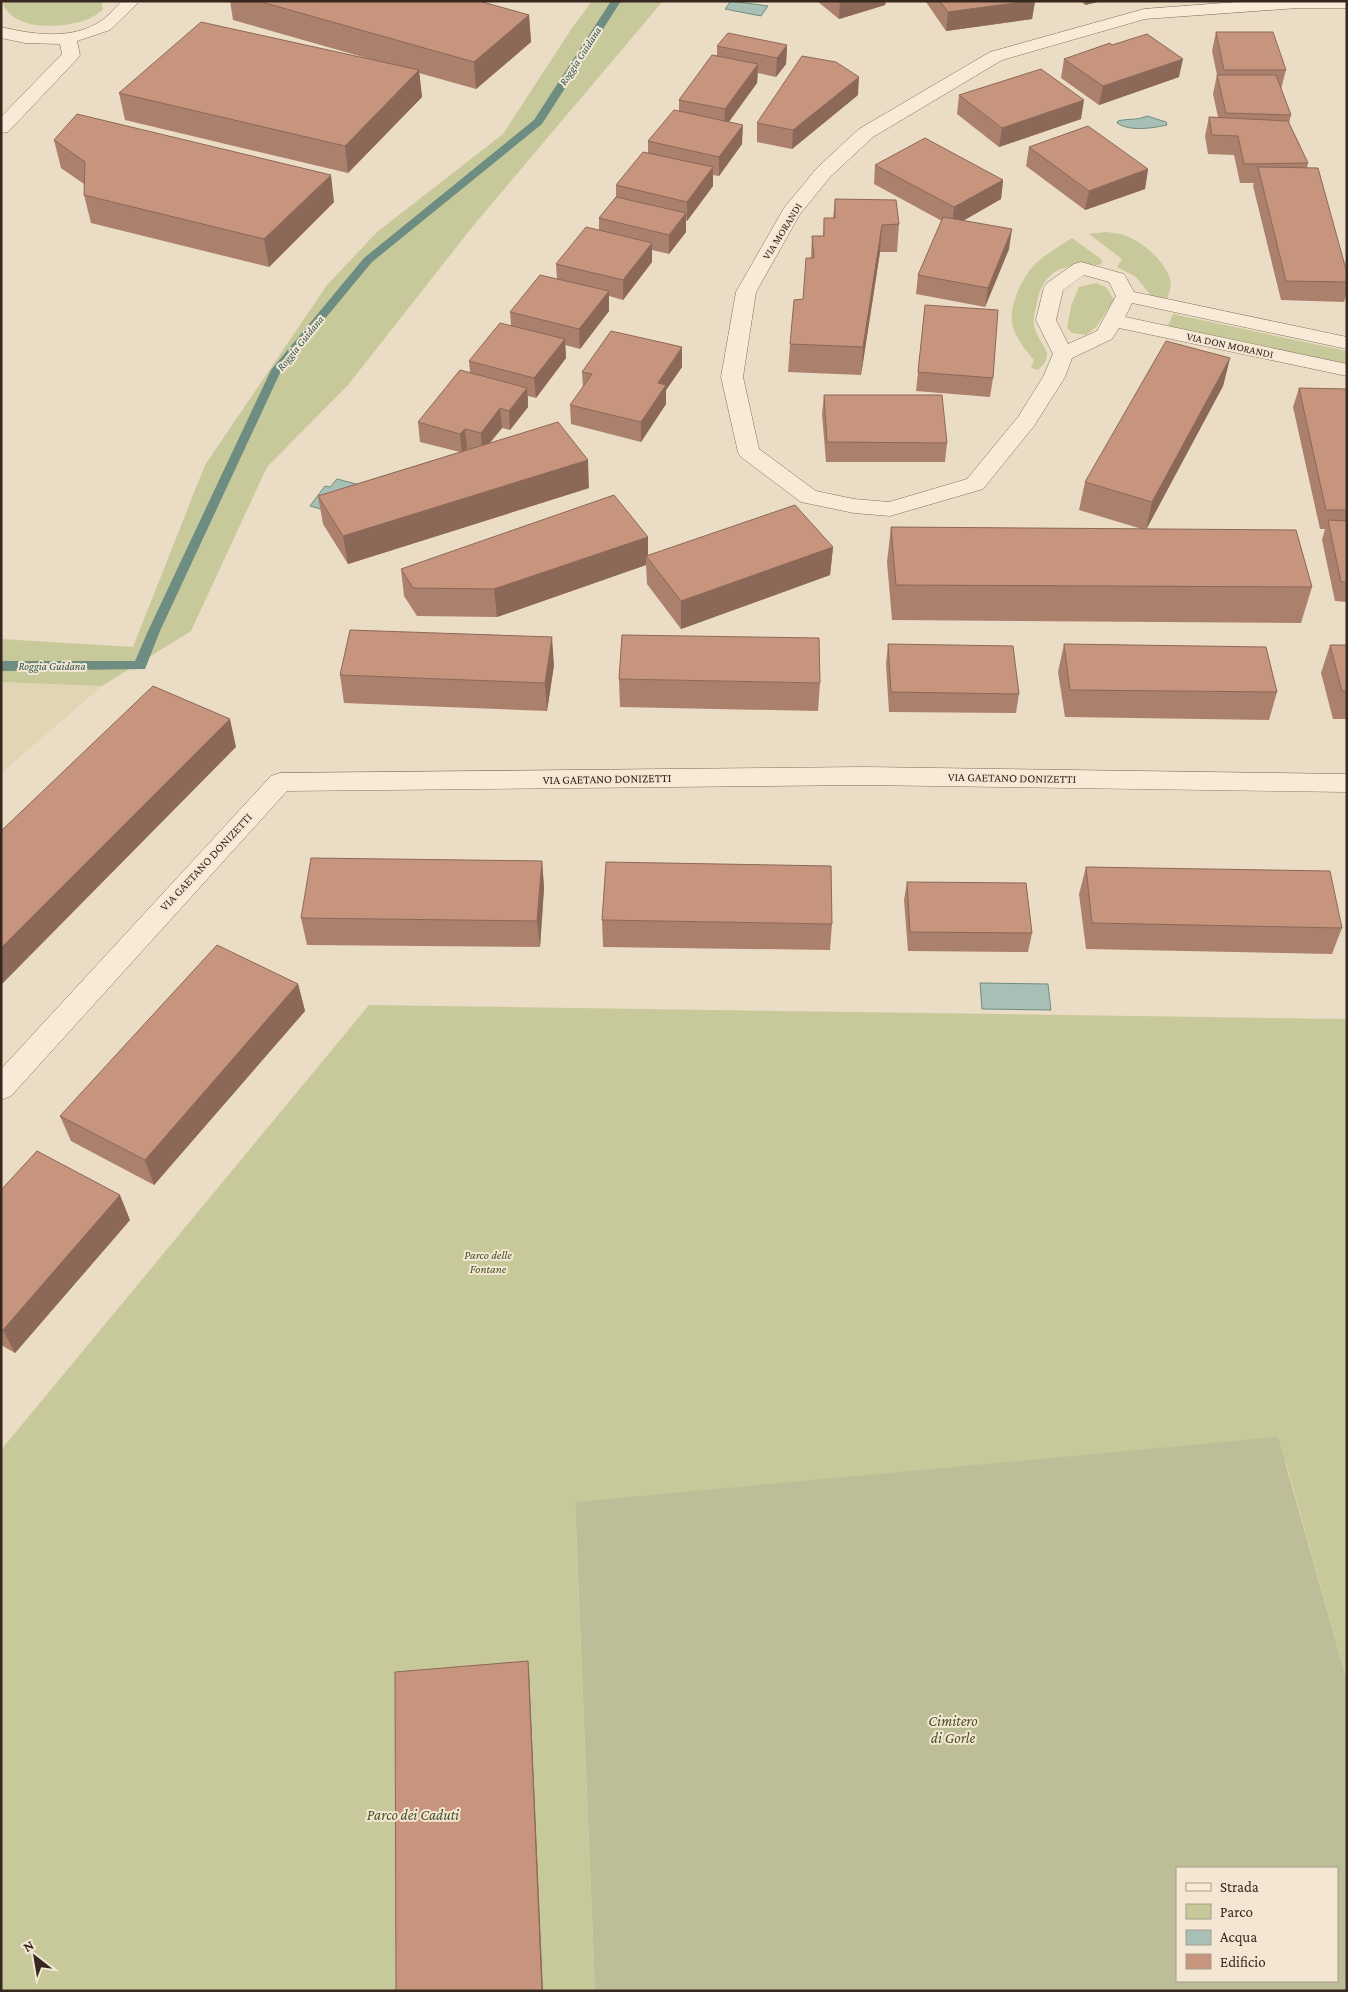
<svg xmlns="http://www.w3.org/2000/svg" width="1348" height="1992" viewBox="0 0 1348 1992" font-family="'Crimson Pro',serif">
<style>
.farmland{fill:#e1d5b3}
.green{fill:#c8c99a}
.cemetery{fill:#bdbe98;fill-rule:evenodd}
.water{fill:#a7bfb5;stroke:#6e8d82}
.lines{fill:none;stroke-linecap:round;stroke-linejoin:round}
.stream{fill:#6e8d82;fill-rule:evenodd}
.minor-casing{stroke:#856e5c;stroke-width:1}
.minor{fill:#f7ebd8;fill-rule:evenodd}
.wall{fill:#ab806c}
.shaded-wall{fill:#8b6858}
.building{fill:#c7957d;stroke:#8b6858}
.labels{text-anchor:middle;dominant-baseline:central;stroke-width:4;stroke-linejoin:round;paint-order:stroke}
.far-water-label{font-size:11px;font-style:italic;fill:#30554f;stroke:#f3e7d4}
.far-street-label{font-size:11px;fill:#36281f;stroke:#f3e7d4}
.street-label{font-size:12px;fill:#36281f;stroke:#f3e7d4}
.park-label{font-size:12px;font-style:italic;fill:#4b5127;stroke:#f3e7d4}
.near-park-label{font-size:15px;font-style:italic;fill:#4b5127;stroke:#f3e7d4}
</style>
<rect width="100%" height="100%" fill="#ebdcc5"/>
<polygon class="farmland" points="1,682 102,686 1,773"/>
<g class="green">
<path d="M5,1h96l2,9c-5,3 -11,8 -17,10 -25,8 -70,12 -83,-16z"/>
<polygon points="592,1 663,1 473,226 348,385 267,467 191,631 102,686 1,682 1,639 133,647 205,465 327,285 377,232 503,134 572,28"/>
<path d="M1106,232c7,1 14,1 20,4 17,6 38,24 44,43 2,8 -1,15 -4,22l-13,-3 -17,-21 -19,-10 5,-8 -33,-25z"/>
<path d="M1072,238l29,21 1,4 -3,2c-31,-1 -55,2 -62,37 -2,10 -5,17 -2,27 2,8 11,20 12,24 1,8 -5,13 -9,17l-7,-2 3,-8c-9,-10 -19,-23 -22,-37 -3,-17 10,-45 22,-58 10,-10 26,-19 38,-27z"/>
<polygon points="1097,283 1107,288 1114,300 1096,327 1086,335 1072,333 1067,328 1071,306 1079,287"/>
<polygon points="1173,314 1347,351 1347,366 1167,328"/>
<polygon points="369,1005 1347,1019 1347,1681 1286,1463 575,1503 595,1991 1,1991 1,1450"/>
</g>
<path class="cemetery" d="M1278,1437l69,244v310h-752l-20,-489zM1177,1868h160v113h-160z"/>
<g class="water">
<polygon points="731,1 768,6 761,16 725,9"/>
<path d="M1147,116l19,6 1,3c-14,3 -37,7 -50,-2l1,-2c11,-3 18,0 29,-5z"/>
<polygon points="337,479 360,485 328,511 310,506 325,486 330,487"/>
<polygon points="980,983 1048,984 1051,1010 982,1009"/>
</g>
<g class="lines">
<polygon class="stream" points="611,1 621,1 542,124 372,262 280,373 160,631 145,669 1,671 1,661 135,661 148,631 271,370 364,258 534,120"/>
<defs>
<g id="minor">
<path d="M122,1h18l-30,29 -33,11 3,14 -3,4 -69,73 -7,1v-16l61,-63 -2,-10 -35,-1 -24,-5v-11c30,7 66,13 95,-3 10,-5 18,-15 26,-23z"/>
<path d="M1250,1h97v7h-49l-153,11 -143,41 -129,77 -42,39 -31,38 -44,78 -13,85 16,72 57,42 38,8 35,3 78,-23 51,-62 25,-40 10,-23 -17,-34 8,-33 3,-4 27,-19 7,-2 43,12 10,18 213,45v12l-215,-46 -7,14 222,47v12l-228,-48 -7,11 -40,19 -7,19 -31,49 -51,63 -93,27 -36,-3 -53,-11 -60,-45 -3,-5 -17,-75 15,-85 48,-84 33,-40 42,-39 131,-77 154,-43zM1084,275l25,7 7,14 -19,35 -29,13 -12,-24 7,-30z"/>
<polygon points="865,767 1347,774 1347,792 865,785 287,791 11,1096 1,1100 1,1069 271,776 280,773"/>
</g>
</defs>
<use href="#minor" class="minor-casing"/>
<use href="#minor" class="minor"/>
</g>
<g class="wall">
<polygon points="230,1 479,1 529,15 531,42 476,89 419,73 422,97 348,173 125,120 119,93 377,61 233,20"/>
<polygon points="817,1 886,1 885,5 839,19"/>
<polygon points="926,1 1035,1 1032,19 946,31 926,2"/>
<polygon points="1081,1 1102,1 1085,5"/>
<polygon points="1216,32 1286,70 1281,89 1291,115 1289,123 1308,163 1307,168 1347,273 1347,292 1344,302 1281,300 1253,186 1254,183 1240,183 1234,155 1208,154 1205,136 1209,117 1218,117 1213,94 1217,75 1212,51"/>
<polygon points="787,45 786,64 776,77 758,73 757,83 729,122 742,144 719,176 713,175 713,186 687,221 686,220 686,232 669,254 652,250 652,262 623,300 609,296 609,311 580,349 565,345 566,358 536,398 528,396 528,407 510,430 502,428 490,443 589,488 348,564 323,524 318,496 460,452 420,442 418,422 470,373 469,361 511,325 510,312 557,279 556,264 599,230 599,218 616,197 616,185 648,153 648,141 679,111 679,100 717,56 717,46"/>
<polygon points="1112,45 1179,77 1099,105 1061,78 1064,59"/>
<polygon points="858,95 792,149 757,142 757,123"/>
<polygon points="959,95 1081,119 999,147 957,114"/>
<polygon points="54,140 334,202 269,267 91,223 84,195 84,184 61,168"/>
<polygon points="1029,147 1148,169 1145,189 1085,210 1026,166"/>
<polygon points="875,165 1003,180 1001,199 963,221 1009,249 985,307 916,294 918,275 942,221 874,184"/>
<polygon points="835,199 899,224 897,252 880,252 861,375 788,372 790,344 803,299 811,258 812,236 823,236 824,218 833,218"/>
<polygon points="925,305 993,378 990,397 916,391"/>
<polygon points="1230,358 1223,386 1146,529 1312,587 1301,623 892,620 887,562 891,527 1142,529 1079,510 1085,482"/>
<polygon points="682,367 666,390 666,404 641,442 571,424 570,405 583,387 582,372"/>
<polygon points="1299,388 1347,389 1347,602 1335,601 1322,540 1325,529 1320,529 1293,407"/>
<polygon points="824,395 947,443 945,462 826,462 822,414"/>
<polygon points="648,537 648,555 833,547 830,575 681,629 647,584 646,565 497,617 417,616 404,596 401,569"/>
<polygon points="888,644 1019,694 1016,713 889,712 886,664"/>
<polygon points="1064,644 1277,692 1269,720 1065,717 1058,672"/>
<polygon points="1330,645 1347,645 1347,719 1333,719 1321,673"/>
<polygon points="554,665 547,711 344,703 340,675"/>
<polygon points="619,679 820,683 818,711 620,707"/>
<polygon points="542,861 544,888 540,947 307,945 301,918"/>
<polygon points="1086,867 1342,928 1332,954 1086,949 1079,894"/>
<polygon points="907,882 1032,933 1028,952 908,951 904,900"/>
<polygon points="602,920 832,924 830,950 603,947"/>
<polygon points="298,984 305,1011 154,1185 71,1141 60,1116"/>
<polygon points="1,1190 130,1220 15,1353 1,1345"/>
</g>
<g class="shaded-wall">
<polygon points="840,1 886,1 885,5 839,19"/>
<polygon points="1029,1 1035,1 1032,19 946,31 948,12"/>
<polygon points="1086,1 1102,1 1085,5"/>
<polygon points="529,15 531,42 476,89 474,62"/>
<polygon points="787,45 786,64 776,77 777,58"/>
<polygon points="1183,59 1179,77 1099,105 1103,86"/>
<polygon points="758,64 757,83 724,128 725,109"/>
<polygon points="419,70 422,97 348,173 345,146"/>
<polygon points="859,77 858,95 792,149 793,130"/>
<polygon points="1084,100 1081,119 999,147 1002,128"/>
<polygon points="743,125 742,144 719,176 719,157"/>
<polygon points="713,167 713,186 687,221 687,202"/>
<polygon points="1148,169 1145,189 1085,210 1089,191"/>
<polygon points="331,175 334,202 269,267 264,239"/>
<polygon points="1003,180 1001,199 952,227 954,207"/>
<polygon points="686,213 686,232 669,254 669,235"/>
<polygon points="882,225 880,252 861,375 863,347"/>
<polygon points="1012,229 1009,249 985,307 988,288"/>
<polygon points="652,243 652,262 623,300 623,280"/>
<polygon points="609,291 609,311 580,349 579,329"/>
<polygon points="565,339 566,358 536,398 534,378"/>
<polygon points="682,347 682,367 666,390 666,404 641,442 641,422 658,383"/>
<polygon points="1230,358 1223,386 1146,530 1152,502"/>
<polygon points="527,388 528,407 510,430 509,411"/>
<polygon points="500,408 502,428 482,452 481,433"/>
<polygon points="465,429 467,448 462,453 460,434"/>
<polygon points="588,460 589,488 348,564 343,536"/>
<polygon points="648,537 648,559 646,556 646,565 497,617 494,589"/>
<polygon points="833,547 830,575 681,629 681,601"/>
<polygon points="552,637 554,665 547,711 545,683"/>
<polygon points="230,719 236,747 1,985 1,948"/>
<polygon points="542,861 544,888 540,947 537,921"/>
<polygon points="298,984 305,1011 154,1185 145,1160"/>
<polygon points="120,1195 130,1220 15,1353 3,1330"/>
<polygon points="528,1661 529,1668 543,1991 542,1991"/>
</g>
<g class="building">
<polygon points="258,1 479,1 529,15 474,62"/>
<polygon points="940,1 1029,1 948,12"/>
<polygon points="201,22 419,70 345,146 119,93"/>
<polygon points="1216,32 1273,32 1286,70 1224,70"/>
<polygon points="728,33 787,45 777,58 717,46"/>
<polygon points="1147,34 1183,59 1103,86 1064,59 1110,43 1112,45"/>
<polygon points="712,55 758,64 725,109 679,100"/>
<polygon points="802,56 836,62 859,77 793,130 757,123"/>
<polygon points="1041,69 1084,100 1002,128 959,95"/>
<polygon points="1217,75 1276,75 1291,115 1226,113"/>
<polygon points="674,110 743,125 719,157 648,141"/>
<polygon points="77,114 331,175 264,239 84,195 85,162 54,140"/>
<polygon points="1209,117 1288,121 1308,163 1244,164 1238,136 1212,135"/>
<polygon points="1088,126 1148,169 1089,191 1029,147"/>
<polygon points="925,138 1003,180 954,207 875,165"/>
<polygon points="643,152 713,167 687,202 616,185"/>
<polygon points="1258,167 1318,168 1347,273 1347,282 1286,281"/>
<polygon points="616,197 686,213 669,235 599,218"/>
<polygon points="835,199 896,200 899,224 882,225 863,347 790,344 794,300 803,299 806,258 814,258 812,236 824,236 824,218 835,218"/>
<polygon points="943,217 1012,229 988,288 918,275"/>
<polygon points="586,227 652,243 623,280 556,264"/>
<polygon points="540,275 609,291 579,329 510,312"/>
<polygon points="925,305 998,310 993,378 918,372"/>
<polygon points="500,323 565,339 534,378 469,361"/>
<polygon points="611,331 682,347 658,383 666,385 641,422 570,405 592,374 582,372"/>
<polygon points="1166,341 1230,358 1152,502 1085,482"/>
<polygon points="460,370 527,388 509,411 500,408 481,433 465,429 460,434 418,422"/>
<polygon points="1299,388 1347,389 1347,510 1326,510"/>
<polygon points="824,395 942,395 947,443 827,442"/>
<polygon points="558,422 588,460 343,536 318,496"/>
<polygon points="614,495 648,537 494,589 413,588 401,569"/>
<polygon points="795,505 833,547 681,601 646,556"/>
<polygon points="1328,520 1347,521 1347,582 1341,582"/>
<polygon points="891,527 1296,530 1312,587 896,585"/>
<polygon points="350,630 552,637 545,683 340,675"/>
<polygon points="622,635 819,638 820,683 619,679"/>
<polygon points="888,644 1013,646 1019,694 891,692"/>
<polygon points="1064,644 1266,647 1277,692 1070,690"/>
<polygon points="1330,645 1347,645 1347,691 1342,691"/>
<polygon points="153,686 230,719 1,948 1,831"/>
<polygon points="311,858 542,861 537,921 301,918"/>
<polygon points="606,862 831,866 832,924 602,920"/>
<polygon points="1086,867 1330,871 1342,928 1092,923"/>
<polygon points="907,882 1026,883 1032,933 910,932"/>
<polygon points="217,945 298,984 145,1160 60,1116"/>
<polygon points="37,1151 120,1195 3,1330 1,1329 1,1190"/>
<polygon points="528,1661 542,1991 396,1991 395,1672"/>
</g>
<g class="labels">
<g class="far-water-label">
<text transform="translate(580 56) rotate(-57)">Roggia Guidana</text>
<text transform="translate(300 343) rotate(-51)">Roggia Guidana</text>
<text x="52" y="666">Roggia Guidana</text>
</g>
<g class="far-street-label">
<text transform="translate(782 231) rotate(-58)">VIA MORANDI</text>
<text transform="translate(1230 345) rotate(12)">VIA DON MORANDI</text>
</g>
<g class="street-label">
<text transform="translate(1012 778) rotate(1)">VIA GAETANO DONIZETTI</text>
<text transform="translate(607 779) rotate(-1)">VIA GAETANO DONIZETTI</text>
<text transform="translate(206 862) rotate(-47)">VIA GAETANO DONIZETTI</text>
</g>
<g class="park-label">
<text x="488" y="1255">Parco delle<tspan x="488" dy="14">Fontane</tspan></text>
</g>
<g class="near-park-label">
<text x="953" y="1721">Cimitero<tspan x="953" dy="17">di Gorle</tspan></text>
<text x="413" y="1815">Parco dei Caduti</text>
</g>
</g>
<rect width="1348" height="1992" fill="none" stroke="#36281f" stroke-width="5"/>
<rect x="1176" y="1867" width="162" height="115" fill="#f3e7d4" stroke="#a79b8c"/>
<rect x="1186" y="1883" width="25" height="8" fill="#f7ebd8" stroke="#a79b8c"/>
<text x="1220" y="1892" font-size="15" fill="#36281f">Strada</text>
<rect x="1186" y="1904" width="25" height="15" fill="#c8c99a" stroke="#a79b8c"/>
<text x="1220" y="1917" font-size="15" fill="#36281f">Parco</text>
<rect x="1186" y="1930" width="25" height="15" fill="#a7bfb5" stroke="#a79b8c"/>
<text x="1220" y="1942" font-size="15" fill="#36281f">Acqua</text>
<rect x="1186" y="1954" width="25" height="15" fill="#c7957d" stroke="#a79b8c"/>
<text x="1220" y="1967" font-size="15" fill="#36281f">Edificio</text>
<g transform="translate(35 1957) rotate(329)" stroke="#f3e7d4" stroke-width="4" paint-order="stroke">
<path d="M0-4L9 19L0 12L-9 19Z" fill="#36281f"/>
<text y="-8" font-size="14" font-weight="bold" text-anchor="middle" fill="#36281f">N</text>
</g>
</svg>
